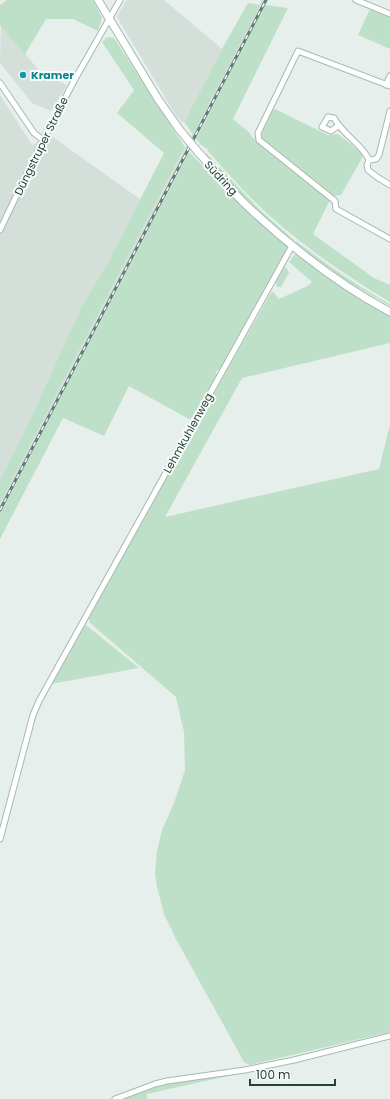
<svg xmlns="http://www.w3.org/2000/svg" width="390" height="1099" viewBox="0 0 390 1099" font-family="Poppins,sans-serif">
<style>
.built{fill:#d4dfda}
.green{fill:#bfe0c8}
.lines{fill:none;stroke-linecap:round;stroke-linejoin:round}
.street-casing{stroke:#a8b8b2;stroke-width:7}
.secondary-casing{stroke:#a4bbb3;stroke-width:9}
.street{stroke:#fff;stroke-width:5}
.secondary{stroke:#fff;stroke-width:7}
.rail-casing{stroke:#5f7d75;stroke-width:3}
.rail{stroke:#f7fbf9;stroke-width:1.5;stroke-dasharray:4.5;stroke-linecap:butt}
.secondary-bridge-casing{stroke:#a4bbb3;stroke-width:9;stroke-linecap:butt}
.secondary-bridge{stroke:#fff;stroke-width:7}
.culture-dot{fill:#0f9aa8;stroke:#f7fbf9;stroke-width:1.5}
.labels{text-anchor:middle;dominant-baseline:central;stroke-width:4;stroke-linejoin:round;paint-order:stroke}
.culture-label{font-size:11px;font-weight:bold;fill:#0d838f;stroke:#f7fbf9;text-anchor:start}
.street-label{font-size:11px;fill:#24423a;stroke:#f7fbf9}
</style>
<rect width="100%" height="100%" fill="#e6efeb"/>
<g class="built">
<polygon points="127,0 164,0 222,49 184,122 182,122 177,117 117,17 121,9"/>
<polygon points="262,0 268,0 0,514 0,503"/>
<polygon points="1,24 40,72 67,85 51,111 32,103 0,63"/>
<polygon points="0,95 32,145 50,135 140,199 108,262 80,310 23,435 0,480"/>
</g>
<g class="green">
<polygon points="7,0 93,0 102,18 98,31 73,19 46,19 25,54 0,25 0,5"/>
<polygon points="248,3 260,5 193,134 184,122 222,49"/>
<path d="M265,5l23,3 -55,111 17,14 1,3 79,64 -17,34 61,44 16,7v17c-52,-31 -102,-66 -144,-109 -13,-14 -26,-28 -39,-43l1,-1 -7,-4 -5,-6z"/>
<polygon points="371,10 390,18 390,49 358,35 369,11"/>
<polygon points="107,37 114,38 185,147 0,503 0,480 23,435 80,310 108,262 164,153 117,113 134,90 102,42"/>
<polygon points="275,109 328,135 338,134 363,154 362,158 341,195 333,196 261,138 261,135 273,110"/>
<polygon points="189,152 252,214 287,245 286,251 221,368 215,372 217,374 192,418 189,419 129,386 104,436 63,418 0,539 0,514"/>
<polygon points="204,153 207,154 259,209 294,240 293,242 258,211 232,185"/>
<path d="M296,241c30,23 61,45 94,63v2l-50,-29 -45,-34z"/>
<polygon points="295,254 322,272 351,293 390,317 390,343 242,378 165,517 379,469 390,425 390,1032 250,1065 244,1062 176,939 164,914 157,887 155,874 157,851 162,830 174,803 185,770 184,732 176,697 90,623 88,616 172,467 272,291 279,299 303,288 306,287 312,282 289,262"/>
<polygon points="286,267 289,273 281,287 277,287 276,282 284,268"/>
<polygon points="86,625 139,668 51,684 81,628"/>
<polygon points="241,1073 147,1094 147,1099 121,1099 164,1084"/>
</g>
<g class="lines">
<defs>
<g id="street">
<polyline points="356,0 390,14"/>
<polyline points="0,83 34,133 43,140"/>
<polyline points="386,85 390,76"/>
<polyline points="390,86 298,51 258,133 259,140 335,201 336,209 390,239"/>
<path d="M338,126l-7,5 -9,-4 6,-10 6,1c9,17 29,27 35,42l-2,5 1,5 9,7 13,8"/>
<polyline points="369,160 376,159 379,155 390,111"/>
<polyline points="0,230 43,140 75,79 120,0"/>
<polyline points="0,839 33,715 39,701 292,246"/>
<polyline points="115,1099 155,1084 167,1081 245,1070 294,1060 390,1036"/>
</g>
<g id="secondary">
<polyline points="98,0 158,99 179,129"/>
<path d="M198,152c15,16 29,34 45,50 44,42 93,81 147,110"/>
</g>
</defs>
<use href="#street" class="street-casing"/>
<use href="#secondary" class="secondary-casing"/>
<use href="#street" class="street"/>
<use href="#secondary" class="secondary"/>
<defs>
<polyline id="rail" points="0,510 266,0"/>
</defs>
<use href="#rail" class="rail-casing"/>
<use href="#rail" class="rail"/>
<defs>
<polyline id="secondary-bridge" points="179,129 198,152"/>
</defs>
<use href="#secondary-bridge" class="secondary-bridge-casing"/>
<use href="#secondary-bridge" class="secondary-bridge"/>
</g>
<circle class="culture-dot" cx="23" cy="75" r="4"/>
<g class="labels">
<g class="culture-label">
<text x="31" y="75">Kramer</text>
</g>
<g class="street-label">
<text transform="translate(41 146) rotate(-64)">Düngstruper Straße</text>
<text transform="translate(221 178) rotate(47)">Südring</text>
<text transform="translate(188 433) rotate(-61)">Lehmkuhlenweg</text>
</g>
</g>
<path d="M250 1079v6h85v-6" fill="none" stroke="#24423a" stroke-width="2"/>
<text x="256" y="1079" font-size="12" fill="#24423a" stroke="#f7fbf9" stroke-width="3" paint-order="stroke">100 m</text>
</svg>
